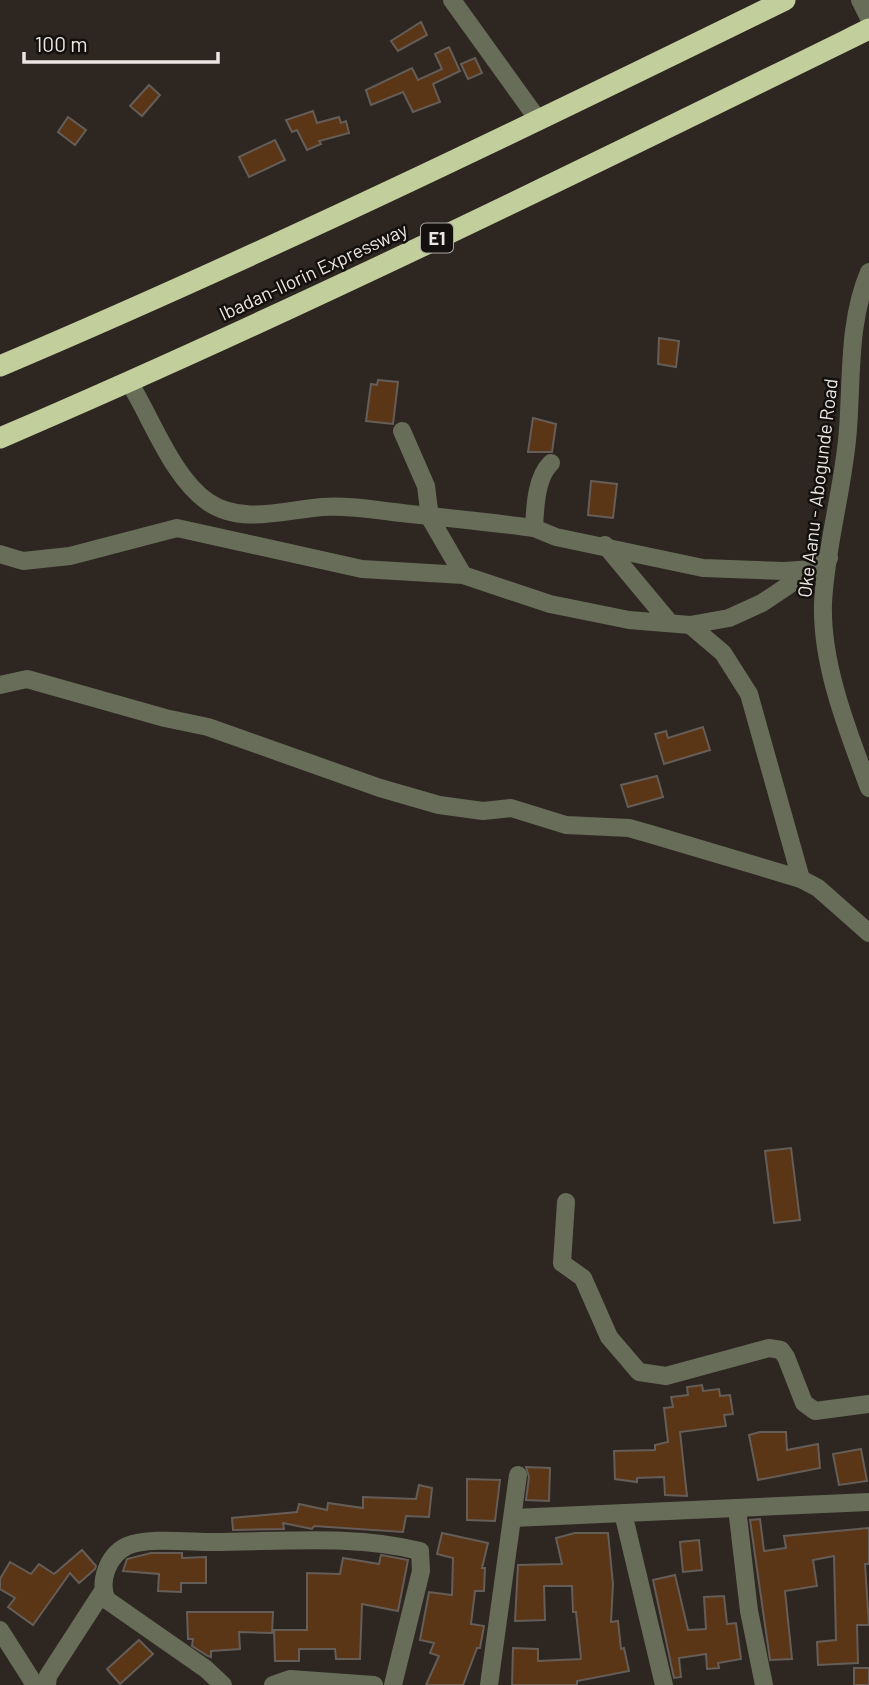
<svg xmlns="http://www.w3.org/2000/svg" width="869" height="1685" viewBox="0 0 869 1685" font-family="Barlow,sans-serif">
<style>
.building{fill:#5a3516;stroke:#655d57;stroke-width:2}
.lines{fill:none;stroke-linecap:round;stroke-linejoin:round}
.minor{stroke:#686d59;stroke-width:18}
.highway{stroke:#c2ce9b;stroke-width:21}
.labels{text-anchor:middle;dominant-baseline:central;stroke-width:5;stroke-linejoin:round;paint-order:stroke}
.shield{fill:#13100d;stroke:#aaa6a3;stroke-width:2}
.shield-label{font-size:18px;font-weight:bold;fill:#ebe6e3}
.street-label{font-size:19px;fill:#ebe6e3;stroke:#13100d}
</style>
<rect width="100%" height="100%" fill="#2d2621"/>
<g class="building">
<polygon points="421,22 427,35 398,51 391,41"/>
<polygon points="449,47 460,71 433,84 440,102 413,112 403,92 371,105 366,90 412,68 418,80 442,69 435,54"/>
<polygon points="475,58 482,73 468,79 461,64"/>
<polygon points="149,85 160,95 142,116 130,106"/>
<polygon points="313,111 317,123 339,117 341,123 346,121 349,133 319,141 321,144 307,150 297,130 292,132 286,120"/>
<polygon points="68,117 86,130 75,145 58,132"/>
<polygon points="275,140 285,160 249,177 239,157"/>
<polygon points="659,338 679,341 676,367 658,364"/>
<polygon points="378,380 398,382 393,424 366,421 371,384 377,385"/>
<polygon points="533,418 556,424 552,452 528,452"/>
<polygon points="591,481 617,484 613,518 588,515"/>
<polygon points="703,727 710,750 664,764 655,734 666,731 668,738"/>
<polygon points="657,776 663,797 628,807 621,785"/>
<polygon points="791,1148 800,1220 774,1223 765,1151"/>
<polygon points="702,1385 703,1391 719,1389 720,1396 730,1395 733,1414 724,1415 726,1426 680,1432 687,1496 665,1495 664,1477 637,1478 637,1482 615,1479 614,1451 655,1450 655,1445 668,1442 664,1408 673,1407 671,1397 688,1395 687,1387"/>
<polygon points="760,1432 786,1432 787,1450 818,1444 820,1468 758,1480 749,1435"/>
<polygon points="861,1449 867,1481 839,1485 833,1454"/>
<polygon points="526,1467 550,1468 549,1501 526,1500 529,1477"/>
<polygon points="467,1479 500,1480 495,1521 467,1520"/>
<polygon points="419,1485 432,1488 429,1517 406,1516 403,1532 314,1526 312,1529 283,1523 284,1529 233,1530 232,1518 297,1512 299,1504 327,1510 328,1503 363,1508 363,1497 416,1499"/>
<polygon points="760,1519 764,1551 786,1548 784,1536 869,1528 869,1564 865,1564 869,1625 857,1625 858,1663 818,1665 817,1642 836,1640 834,1556 813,1560 817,1586 785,1591 792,1659 770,1660 750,1520"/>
<polygon points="442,1533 488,1543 482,1568 485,1568 484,1591 475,1591 471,1624 484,1626 480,1648 477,1648 463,1685 426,1685 439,1656 430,1653 434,1643 420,1640 429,1592 452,1595 453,1558 437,1554"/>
<polygon points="575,1533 608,1533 613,1584 611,1622 618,1621 621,1649 624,1648 629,1671 577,1681 577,1685 512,1685 513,1648 538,1649 538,1661 581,1659 576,1612 573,1612 572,1586 544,1586 545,1620 515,1621 518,1565 562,1564 556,1538"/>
<polygon points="699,1540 702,1570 683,1572 680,1542"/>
<polygon points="82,1550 96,1566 95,1569 79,1583 70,1573 33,1625 8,1607 15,1598 0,1589 0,1579 10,1562 31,1574 39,1564 54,1574"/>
<polygon points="151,1553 182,1553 182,1558 206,1557 206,1583 181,1583 181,1592 158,1591 159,1574 123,1571 127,1559"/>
<polygon points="381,1555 408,1560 398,1611 362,1604 360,1659 336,1659 335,1649 299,1649 299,1661 275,1661 274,1630 307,1630 307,1573 340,1574 343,1558 379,1564"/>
<polygon points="675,1575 688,1630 706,1629 704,1597 724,1596 727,1624 736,1623 741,1659 718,1663 719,1668 707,1669 706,1654 679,1658 681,1677 674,1678 653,1580"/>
<polygon points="187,1612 273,1612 272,1633 239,1632 240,1649 211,1651 211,1657 208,1656 192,1646 193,1639 188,1639"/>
<polygon points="139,1640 153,1654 120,1684 107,1669"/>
<rect x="854" y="1668" width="15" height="17"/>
</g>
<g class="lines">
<g class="minor">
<polyline points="452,0 539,121"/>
<polyline points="860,0 869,18"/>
<path d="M869,272c-21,50 -17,104 -21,157 -4,58 -22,115 -25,174 -2,62 25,128 46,185"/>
<path d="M129,382c23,37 43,95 79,120 34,23 77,8 114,5 27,-2 53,3 80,6 44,5 88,9 132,15l22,9 147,31 81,3 29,-2"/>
<polyline points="402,431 426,486 430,518 463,575"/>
<path d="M534,528c1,-20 2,-51 17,-65"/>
<polyline points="605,545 670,623"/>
<polyline points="0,554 23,561 70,556 177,528 362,569 463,575 550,604 629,620 690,625 729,618 762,603 829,558"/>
<polyline points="690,625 723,653 749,694 801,879"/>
<polyline points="0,685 27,679 165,718 208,727 380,788 439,805 483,811 511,808 566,825 629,828 650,834 801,879 818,888 869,933"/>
<polyline points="566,1202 562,1263 583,1278 609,1337 639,1372 666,1376 769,1348 781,1350 786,1357 804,1403 815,1411 869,1404"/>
<polyline points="737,1508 749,1611 764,1685"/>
<polyline points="623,1513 664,1685"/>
<polyline points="513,1518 869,1502"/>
<polyline points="0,1630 35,1685"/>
<polyline points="47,1685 48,1676 103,1591"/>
<path d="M223,1685l-17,-16 -99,-69c-9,-18 1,-45 20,-54 19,-9 63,-4 85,-4 67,0 142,-8 208,9l1,20 -28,114"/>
<polyline points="273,1685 290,1679 374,1685"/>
<polyline points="489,1685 518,1475"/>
</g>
<g class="highway">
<path d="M0,366c266,-113 526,-239 785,-366"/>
<path d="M0,438c294,-126 582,-268 869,-409"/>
</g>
</g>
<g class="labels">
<rect class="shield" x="421" y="223.5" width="32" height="29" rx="5"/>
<g class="shield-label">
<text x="437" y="238">E1</text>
</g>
<g class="street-label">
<text transform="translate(313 271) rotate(-25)">Ibadan-Ilorin Expressway</text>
<text transform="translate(817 488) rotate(-83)">Oke Aanu - Abogunde Road</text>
</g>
</g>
<path d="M24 52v10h194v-10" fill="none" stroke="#ebe6e3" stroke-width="3.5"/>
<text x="35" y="52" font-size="21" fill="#ebe6e3" stroke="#13100d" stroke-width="5" paint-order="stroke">100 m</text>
</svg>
